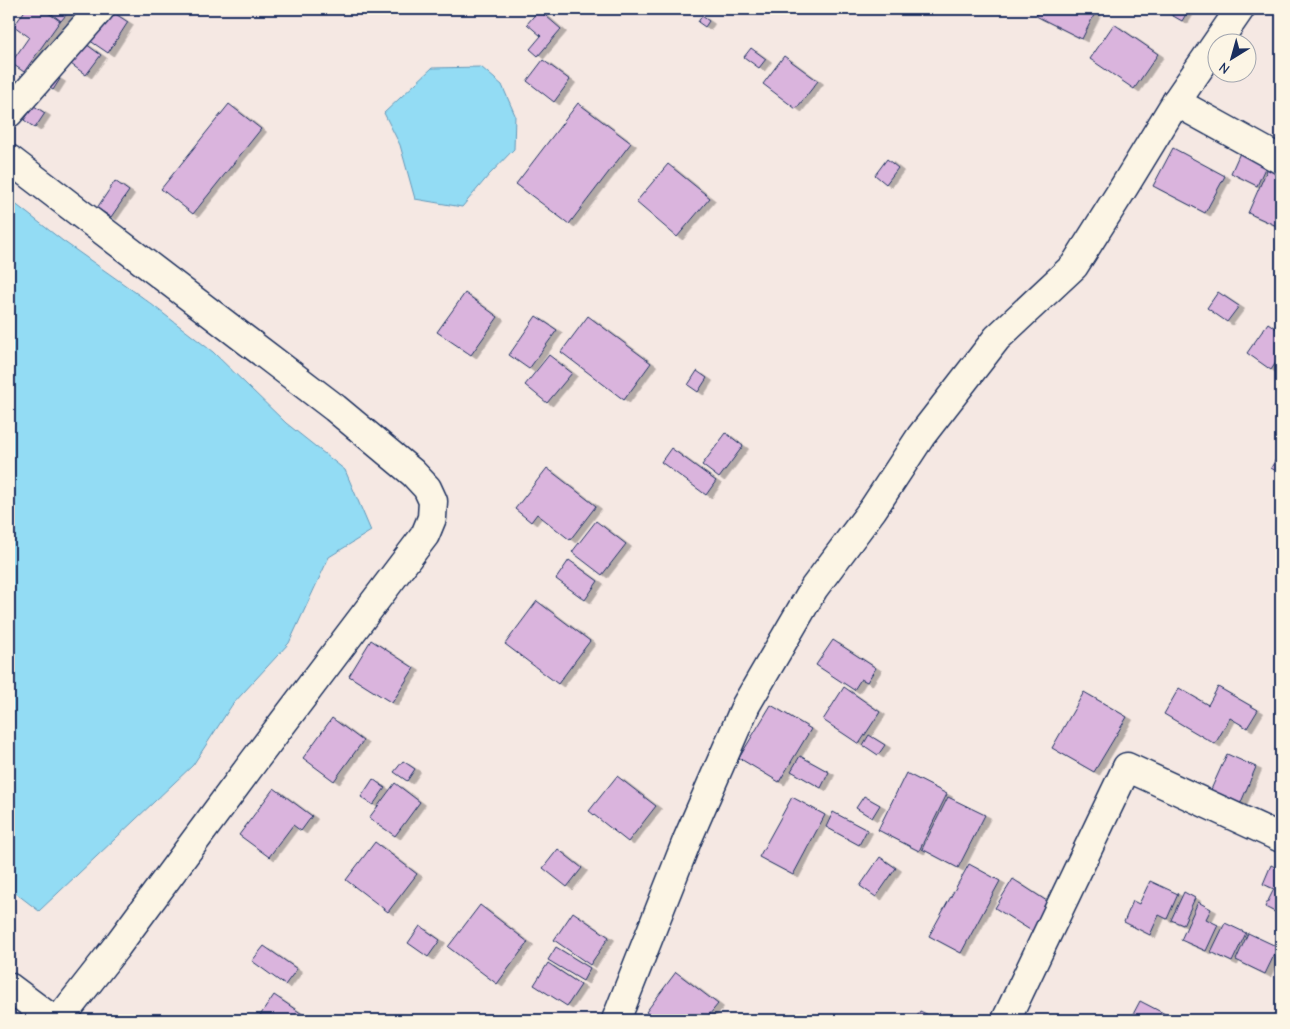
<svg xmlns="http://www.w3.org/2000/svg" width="1290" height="1029" viewBox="0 0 1290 1029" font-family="'Comic Neue',sans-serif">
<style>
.water{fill:#93dcf4;stroke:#6397b8}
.building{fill:#dab4dd;stroke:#1b2f5e;filter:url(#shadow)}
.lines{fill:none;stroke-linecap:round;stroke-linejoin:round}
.street-casing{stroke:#1b2f5e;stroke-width:31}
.primary-casing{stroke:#1b2f5e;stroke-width:31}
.street{stroke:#fcf5e5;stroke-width:28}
.primary{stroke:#fcf5e5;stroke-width:28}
</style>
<defs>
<filter id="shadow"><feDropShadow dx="5.5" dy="3" stdDeviation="0" flood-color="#0004"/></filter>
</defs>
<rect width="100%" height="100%" fill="#f5e8e3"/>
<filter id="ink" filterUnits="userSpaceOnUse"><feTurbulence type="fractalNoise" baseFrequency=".02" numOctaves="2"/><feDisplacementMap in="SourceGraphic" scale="10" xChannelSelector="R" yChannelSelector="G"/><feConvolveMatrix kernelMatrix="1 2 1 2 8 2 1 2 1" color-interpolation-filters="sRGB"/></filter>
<g filter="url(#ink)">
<g class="water">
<polygon points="481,67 502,85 515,115 514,149 489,175 462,207 415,199 400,145 384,113 432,68"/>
<polygon points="9,199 63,241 142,297 213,352 286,423 345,470 371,531 329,557 289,643 232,705 193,765 39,911 9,888"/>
</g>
<g class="building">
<polygon points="26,9 42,9 60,21 24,72 11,63 29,37 14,26"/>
<polygon points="50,9 71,9 61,21 48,11"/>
<polygon points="108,9 128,22 108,53 83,36"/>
<polygon points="1040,9 1097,9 1082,39 1036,16"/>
<polygon points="1161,9 1189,9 1182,21"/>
<polygon points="539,10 561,29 538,56 530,49 541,36 527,24"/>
<polygon points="702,16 709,21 705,27 698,22"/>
<polygon points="1114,24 1158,54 1134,89 1090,59"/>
<polygon points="79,39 101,55 86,75 64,59"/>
<polygon points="751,48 766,59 759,68 744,57"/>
<polygon points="784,56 818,81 796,109 763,84"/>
<polygon points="543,60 570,80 554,102 527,81"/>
<polygon points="49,72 60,79 53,90 42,83"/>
<polygon points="578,103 631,143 569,224 516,184"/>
<polygon points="229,104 261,129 193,214 161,189"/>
<polygon points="34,106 45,113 35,128 24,120"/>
<polygon points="1243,146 1269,159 1257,186 1231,173"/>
<polygon points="1173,148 1225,176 1205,213 1153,186"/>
<polygon points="887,159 898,168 886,184 875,175"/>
<polygon points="1271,161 1281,165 1281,222 1279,227 1248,213"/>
<polygon points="668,164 710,198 677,237 636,202"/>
<polygon points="115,181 129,191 111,217 97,208"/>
<polygon points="1218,292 1239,306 1227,322 1207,308"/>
<polygon points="465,293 498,317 471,355 437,332"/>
<polygon points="536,316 557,330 529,369 509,355"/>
<polygon points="588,316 651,363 624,400 561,352"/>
<polygon points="1268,323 1281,332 1281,355 1271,370 1247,353"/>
<polygon points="549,355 572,373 547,403 525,385"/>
<polygon points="1281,360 1281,372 1276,368"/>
<polygon points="697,371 707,378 698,392 688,385"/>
<polygon points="726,433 743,446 719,478 702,465"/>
<polygon points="671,448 716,481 706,495 661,462"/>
<polygon points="1281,450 1281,474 1271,468"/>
<polygon points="547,468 596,506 570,540 537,514 531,522 515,509"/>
<polygon points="596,521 626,544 602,575 572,552"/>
<polygon points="569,560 598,581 585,600 556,579"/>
<polygon points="537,601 590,641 558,684 505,644"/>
<polygon points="371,640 414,668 392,703 349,676"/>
<polygon points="833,640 876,668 867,682 861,679 854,690 816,665"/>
<polygon points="844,687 880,712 859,744 823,720"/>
<polygon points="1218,687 1258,710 1247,728 1230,718 1215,744 1164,714 1179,688 1208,705"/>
<polygon points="1084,692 1127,717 1094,772 1052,748"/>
<polygon points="771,705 811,729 779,782 739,758"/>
<polygon points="332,718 363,741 334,781 303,758"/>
<polygon points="869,735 885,745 878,755 863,745"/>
<polygon points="1227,754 1256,767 1239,807 1209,794"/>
<polygon points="800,756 829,772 821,788 791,771"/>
<polygon points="403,761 415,769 407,781 394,772"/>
<polygon points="906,773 947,794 919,851 878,830"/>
<polygon points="617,776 656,806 628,842 589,811"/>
<polygon points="373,779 385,788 373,805 361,797"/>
<polygon points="395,783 420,802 395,836 369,818"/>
<polygon points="274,788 312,816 301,831 293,825 269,857 239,835"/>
<polygon points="864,796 880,805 872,818 856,808"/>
<polygon points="792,797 825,815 793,875 759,857"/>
<polygon points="948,797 985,815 958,868 922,849"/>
<polygon points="833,812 867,830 859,845 826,827"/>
<polygon points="375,842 417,874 388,912 346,880"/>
<polygon points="558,849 582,868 567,887 543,868"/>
<polygon points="880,857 896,868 876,897 860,886"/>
<polygon points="969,864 1000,881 961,953 929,936"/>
<polygon points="1271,865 1281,870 1281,915 1265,907 1274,889 1263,884"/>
<polygon points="1013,879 1056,907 1038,935 995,908"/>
<polygon points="1150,881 1178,894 1167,919 1159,915 1150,935 1124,922 1133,901 1139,904"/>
<polygon points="1184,892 1195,898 1183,925 1171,920"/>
<polygon points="1198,902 1211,909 1206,919 1218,925 1206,951 1181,940"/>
<polygon points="480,905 528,942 497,984 448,947"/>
<polygon points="573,912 609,937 590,965 554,940"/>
<polygon points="1225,923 1246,933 1232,962 1211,952"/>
<polygon points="420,926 440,940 428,957 408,943"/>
<polygon points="1248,933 1278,947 1265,974 1236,960"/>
<polygon points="264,946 297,969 285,985 252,961"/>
<polygon points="556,947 590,968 583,981 548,960"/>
<polygon points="548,963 581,985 567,1006 534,985"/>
<polygon points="676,972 718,1004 705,1020 656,1020 646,1012"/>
<polygon points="274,995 311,1020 257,1020"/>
<polygon points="1140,1001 1167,1015 1164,1020 1130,1020"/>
<polygon points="920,1011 939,1020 915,1020"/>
</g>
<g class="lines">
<defs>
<g id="street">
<polyline points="1176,102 1281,160"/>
<polyline points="9,113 100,9"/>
<polyline points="9,159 335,408 413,473 427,488 433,501 432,518 425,535 254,761 117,946 59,1020"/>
<polyline points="616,1020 688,838 746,705 814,588 873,509 921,436 997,338 1074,266 1124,187 1176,102 1240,9"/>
<polyline points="1006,1020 1127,767 1281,838"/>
</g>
<polyline id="primary" points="9,987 53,1020"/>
</defs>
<use href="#street" class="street-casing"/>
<use href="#primary" class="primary-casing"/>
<use href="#street" class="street"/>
<use href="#primary" class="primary"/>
</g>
</g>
<rect width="1290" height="1029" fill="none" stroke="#fcf5e5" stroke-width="30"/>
<rect x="15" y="15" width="1260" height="999" fill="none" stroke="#1b2f5e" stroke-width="2" filter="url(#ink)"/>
<g transform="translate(1232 58) rotate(217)"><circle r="24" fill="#fcf5e5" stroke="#a2a6af"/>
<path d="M0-4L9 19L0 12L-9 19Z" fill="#1b2f5e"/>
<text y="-8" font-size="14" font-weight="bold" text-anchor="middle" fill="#1b2f5e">N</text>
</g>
</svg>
